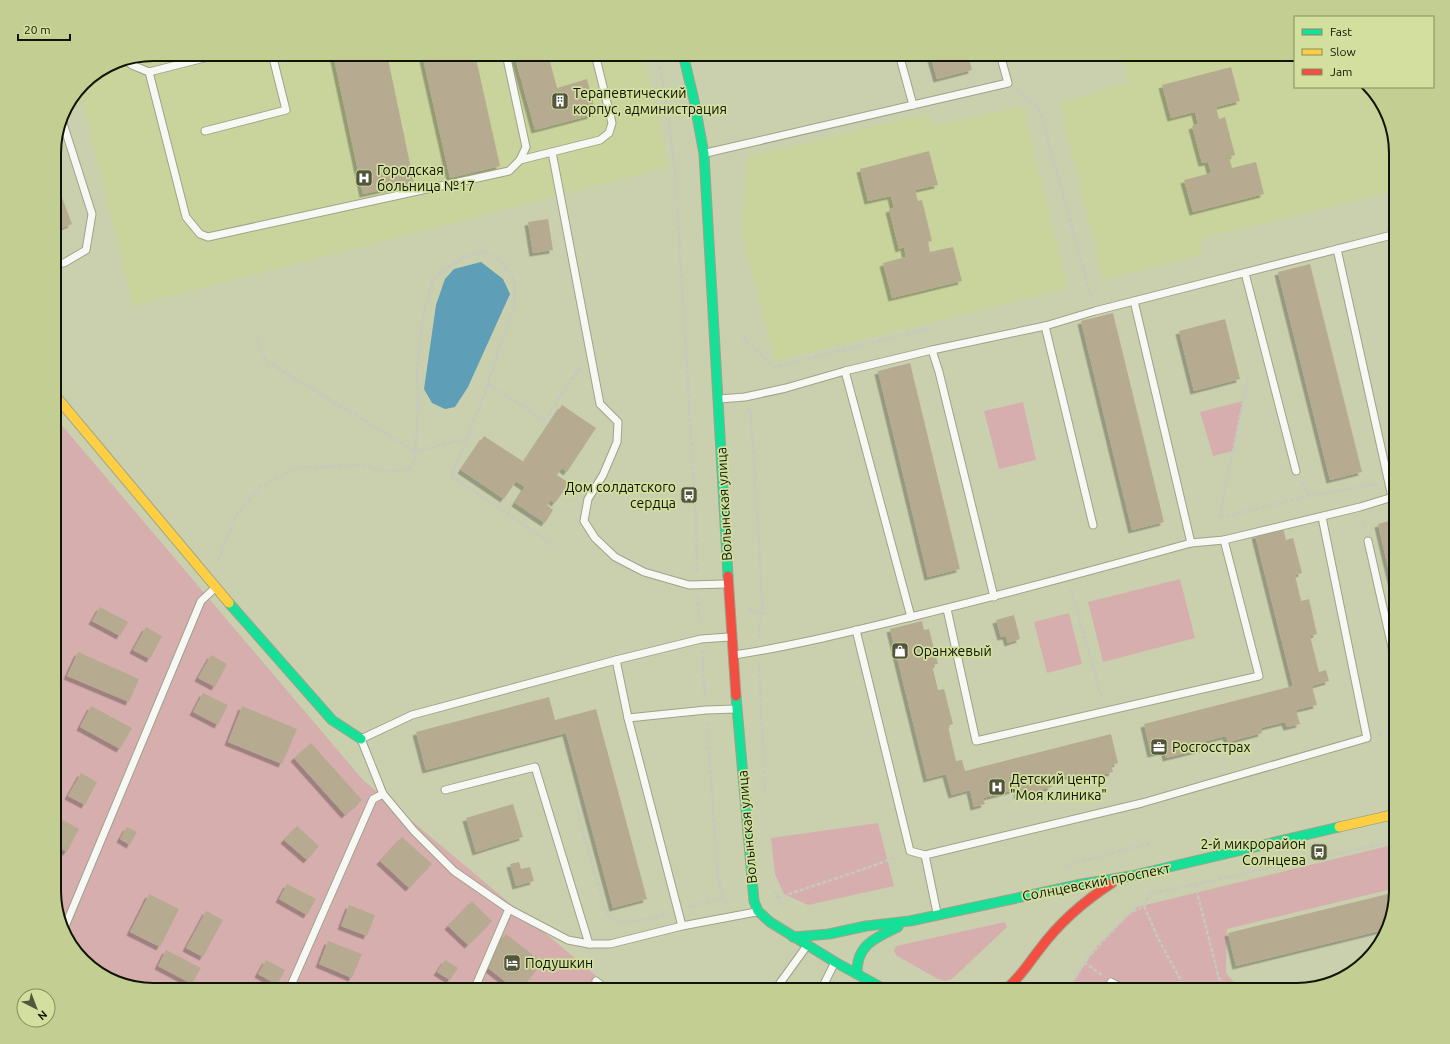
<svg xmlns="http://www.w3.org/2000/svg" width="1450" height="1044" viewBox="0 0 1450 1044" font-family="Ubuntu,sans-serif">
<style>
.built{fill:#c9d39c}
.green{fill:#d6aead}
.water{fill:#5e9eb6}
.building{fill:#b6ab91;filter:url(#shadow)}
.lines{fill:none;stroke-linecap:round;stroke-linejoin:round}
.lane-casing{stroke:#9fa389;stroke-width:9}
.fast-casing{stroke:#9fa389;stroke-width:11}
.slow-casing{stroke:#9fa389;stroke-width:11}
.jam-casing{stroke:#9fa389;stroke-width:11}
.path{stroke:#c7c8be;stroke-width:2.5;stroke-dasharray:4 2;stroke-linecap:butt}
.lane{stroke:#f7f8f3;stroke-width:7}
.fast{stroke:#16e098;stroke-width:9}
.slow{stroke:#ffcf43;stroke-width:9}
.jam{stroke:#f24e42;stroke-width:9}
.labels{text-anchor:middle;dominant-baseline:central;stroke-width:3.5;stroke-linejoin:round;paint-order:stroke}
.poi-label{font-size:14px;fill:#101400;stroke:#d3df9f;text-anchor:start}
.street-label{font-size:14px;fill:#101400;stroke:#d3df9f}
.rim{fill:none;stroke:#101400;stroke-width:2}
</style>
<defs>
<filter id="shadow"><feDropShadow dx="-3.5" dy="3.5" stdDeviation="0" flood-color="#0004"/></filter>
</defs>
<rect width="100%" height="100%" fill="#cad0ae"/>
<g class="built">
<polygon points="153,54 643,54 669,167 133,306 79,90 88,79 115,61"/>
<polygon points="1144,54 1295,54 1295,87 1367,87 1386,109 1396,153 1396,191 1199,239 1203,255 1103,280 1059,103 1128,82 1122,60"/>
<polygon points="1019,107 1024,110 1068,288 775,361 741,232 747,157 929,113 933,126"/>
</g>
<g class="green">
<polygon points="1243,401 1233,451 1213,456 1200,412"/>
<polygon points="1023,402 1036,460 999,469 984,411"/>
<polygon points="54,416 363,780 613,990 153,990 121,985 93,970 67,940 54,897"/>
<polygon points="1180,579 1195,638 1103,662 1088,602"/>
<polygon points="1069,613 1082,664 1047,673 1034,622"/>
<polygon points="878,823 894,886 808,905 784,894 775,874 771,838"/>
<polygon points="1396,844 1396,888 1227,929 1226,973 1241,990 1071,990 1069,989 1097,946 1137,907"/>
<polygon points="1005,922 1007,927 952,979 945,981 938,979 897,956 894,951 896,946"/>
</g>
<polygon class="water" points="481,262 503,279 510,294 468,387 455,407 445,409 432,403 424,389 436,305 445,279 454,269"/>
<g class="building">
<polygon points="333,54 387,54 414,183 363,194"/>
<polygon points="422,54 475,54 500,166 450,178"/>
<polygon points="514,54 548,54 557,88 587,79 596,114 535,130"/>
<polygon points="930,54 968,54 972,70 937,79"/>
<polygon points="1231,67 1240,101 1216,107 1219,119 1225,117 1235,155 1229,157 1232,168 1256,162 1264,194 1193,212 1184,180 1211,173 1208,162 1202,163 1192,126 1198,124 1195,112 1171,118 1162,85"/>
<polygon points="929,151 938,185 915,190 918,201 922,200 932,241 928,242 930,252 953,247 962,281 892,298 883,263 906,257 904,247 899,249 889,209 894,208 891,196 868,201 860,169"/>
<polygon points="54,176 72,224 54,231"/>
<polygon points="548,219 553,250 533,253 528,222"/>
<polygon points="1310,264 1362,472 1330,480 1278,272"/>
<polygon points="1113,313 1164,522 1132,530 1081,321"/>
<polygon points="1225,319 1240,379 1194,391 1179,331"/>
<polygon points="910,363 960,569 928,577 878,371"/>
<polygon points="562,405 596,428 567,472 562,468 557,475 569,483 555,503 551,500 547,505 553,510 545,523 515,503 525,487 516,481 504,499 461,470 484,436 524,462"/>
<polygon points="1396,519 1396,597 1395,597 1378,524"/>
<polygon points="1283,528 1286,540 1293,538 1302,573 1295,575 1301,601 1309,599 1317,634 1310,636 1319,672 1326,670 1329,681 1312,686 1317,705 1296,710 1300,724 1287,727 1285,722 1261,728 1262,733 1228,742 1226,736 1202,742 1203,749 1166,758 1165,751 1151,754 1144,724 1293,686 1255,535"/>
<polygon points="100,607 128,622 120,636 92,621"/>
<polygon points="1014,615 1020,639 1008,643 1006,636 1001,637 996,620"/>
<polygon points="922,621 924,630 929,629 938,664 932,665 938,690 944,689 953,724 948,726 956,761 962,760 965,771 1111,734 1118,763 1111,765 1113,772 1077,781 1076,774 1050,781 1052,787 1018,796 1017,789 999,794 983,798 985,804 974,807 970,790 952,795 946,774 927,779 890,629"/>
<polygon points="146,627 162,636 150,659 133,650"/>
<polygon points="78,652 139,679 129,702 67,676"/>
<polygon points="211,655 227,664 215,687 198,678"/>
<polygon points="203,693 228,705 218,725 193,712"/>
<polygon points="549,697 555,720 596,709 647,899 613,908 566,733 426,770 416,732"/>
<polygon points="91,706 132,728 120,749 80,727"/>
<polygon points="242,706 297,729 282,764 228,742"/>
<polygon points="311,743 362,800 345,815 294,758"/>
<polygon points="81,773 97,782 85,805 68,796"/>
<polygon points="513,804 523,837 476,852 466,818"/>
<polygon points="63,820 79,829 67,852 54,845 54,836"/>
<polygon points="297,826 319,846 307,860 284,840"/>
<polygon points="127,827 137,832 130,845 120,839"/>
<polygon points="402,837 432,864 409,888 380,861"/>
<polygon points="519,862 521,869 530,867 534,881 516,886 510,864"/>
<polygon points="287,884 316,899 307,915 279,899"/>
<polygon points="1396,892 1391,922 1387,929 1236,966 1228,933"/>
<polygon points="149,894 179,909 160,947 130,932"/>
<polygon points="472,901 492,921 468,945 448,926"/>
<polygon points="349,905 375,915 367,936 341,926"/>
<polygon points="206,911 223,920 203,957 186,948"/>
<polygon points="506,934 542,962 521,990 516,990 483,964"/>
<polygon points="328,941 362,954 352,978 319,964"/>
<polygon points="166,950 201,968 192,984 158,966"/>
<polygon points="266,960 285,970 277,985 258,974"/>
<polygon points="445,960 458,968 450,980 437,972"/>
</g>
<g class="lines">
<defs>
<g id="lane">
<polyline points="899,54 913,105"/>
<polyline points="125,60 132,65 149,72 220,54"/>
<polyline points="149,72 186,217 200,234 208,237 509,171 520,160 526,147 506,54"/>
<polyline points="205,131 286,110 272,54"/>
<polyline points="552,152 600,404 618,422 617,442 603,475 588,499 584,521 595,538 615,557 644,572 689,585 726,584"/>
<polyline points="706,153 1008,83 1000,54"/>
<polyline points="520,160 600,140 609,133 612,123 595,54"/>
<polyline points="1337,249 1392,497"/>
<polyline points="54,263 64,263 86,250 92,214 62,120"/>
<polyline points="1245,273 1296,471"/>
<polyline points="1134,301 1191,543"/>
<polyline points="1045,326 1093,525"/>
<polyline points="932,350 939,372 994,597"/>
<polyline points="845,371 911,617"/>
<polyline points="719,399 745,397 786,388 845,371 932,350 1045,326 1095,311 1396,234"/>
<polyline points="1368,541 1396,665"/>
<polyline points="947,609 976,741 1259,676 1224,540"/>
<polyline points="856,630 910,851 925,855 1142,803 1367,738 1322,517"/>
<path d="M734,655c60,-9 118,-24 177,-38 94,-23 187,-48 280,-74l33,-3 136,-33 36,-11"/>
<polyline points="616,660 628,718 682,926"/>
<polyline points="628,718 706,710 736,709"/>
<polyline points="445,790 535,767 589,944 610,944 682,926 756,912"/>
<polyline points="925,855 937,913"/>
<polyline points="64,929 201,601 214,589"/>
<polyline points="589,944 568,940 509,909 454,871 414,831 383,794 361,739 412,715 616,660 701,639 729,637"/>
<polyline points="596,981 607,990"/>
<polyline points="1111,982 1122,988 1121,990"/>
<polyline points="289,990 373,799 383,794"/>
<polyline points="474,990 509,909"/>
<polyline points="775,990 806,947"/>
<polyline points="821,990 834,964"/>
</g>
<g id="fast">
<polyline points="683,54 694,100 704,154 728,576"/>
<polyline points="229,603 332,720 361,739"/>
<polyline points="736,696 754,901 758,911 770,922 835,962 886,990"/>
<polyline points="793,937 829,934 866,926 910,921 1082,884 1131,876 1339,827"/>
<path d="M857,974c-1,-29 18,-36 41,-47"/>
</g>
<g id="slow">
<polyline points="54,394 229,603"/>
<polyline points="1339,827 1396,814"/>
</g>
<g id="jam">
<polyline points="728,576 736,696"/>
<path d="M1005,990c14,-11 23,-26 34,-40 20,-27 45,-49 73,-67"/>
</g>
</defs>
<use href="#lane" class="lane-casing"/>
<use href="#fast" class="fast-casing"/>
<use href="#slow" class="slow-casing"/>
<use href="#jam" class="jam-casing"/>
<g class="path">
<polyline points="657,54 666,102 675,169 696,520 697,574"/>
<polyline points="1016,89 1039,108 1092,301"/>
<polyline points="255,334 266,361 415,451 418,412 417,368 424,311 433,279 462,258 486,251 504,264 515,282 514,308 499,348 488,384 544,420 581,366"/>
<polyline points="742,337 774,367 935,327"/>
<polyline points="1248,378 1219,518 1309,496 1377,484"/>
<polyline points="749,408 751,415 763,614 759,623 759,639"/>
<polyline points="467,439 488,384"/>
<polyline points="1301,482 1309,496"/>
<polyline points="1362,518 1366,531"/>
<polyline points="218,560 236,516 260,487 298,468 361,465 383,472 407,470 416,460 415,451 467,439 451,475 556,547"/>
<polyline points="1071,589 1102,699"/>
<polyline points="698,596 700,627"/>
<polyline points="748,609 763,614"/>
<polyline points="702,650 705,699"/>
<polyline points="759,662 765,793"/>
<polyline points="707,722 718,881 727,905"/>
<polyline points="1379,735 1396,731"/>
<path d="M576,807l28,99c7,20 22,17 38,14 9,-2 17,-4 25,-7"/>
<polyline points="1065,866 1151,843"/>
<polyline points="718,881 725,880"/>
<polyline points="1195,884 1222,990"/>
<polyline points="774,891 777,898 784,907"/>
<polyline points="777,898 864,869 899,856"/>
<polyline points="1144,906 1158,938 1186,990"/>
<polyline points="689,907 724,898"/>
<polyline points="591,956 594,971"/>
<polyline points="1084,962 1103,976"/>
<polyline points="1331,981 1331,982"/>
<polyline points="1069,990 1084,962 1127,915 1144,906 1149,894 1396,841"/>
</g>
<use href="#lane" class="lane"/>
<use href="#fast" class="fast"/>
<use href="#slow" class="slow"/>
<use href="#jam" class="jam"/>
</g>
<defs>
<symbol id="building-square" viewBox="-11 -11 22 22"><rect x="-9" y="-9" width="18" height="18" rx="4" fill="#51563d" stroke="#d3df9f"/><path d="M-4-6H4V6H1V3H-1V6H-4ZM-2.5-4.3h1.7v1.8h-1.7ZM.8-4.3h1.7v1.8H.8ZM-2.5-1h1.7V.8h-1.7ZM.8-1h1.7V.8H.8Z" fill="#fff"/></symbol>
<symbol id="hospital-square" viewBox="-11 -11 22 22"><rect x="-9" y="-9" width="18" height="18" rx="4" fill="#51563d" stroke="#d3df9f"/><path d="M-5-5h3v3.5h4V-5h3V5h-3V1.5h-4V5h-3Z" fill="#fff"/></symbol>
<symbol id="bus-square" viewBox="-11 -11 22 22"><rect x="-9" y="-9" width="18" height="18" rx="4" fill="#51563d" stroke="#d3df9f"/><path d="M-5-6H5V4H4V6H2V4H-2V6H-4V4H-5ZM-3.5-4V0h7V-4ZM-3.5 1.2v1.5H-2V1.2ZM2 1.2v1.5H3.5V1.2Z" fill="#fff"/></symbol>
<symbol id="shop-square" viewBox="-11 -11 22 22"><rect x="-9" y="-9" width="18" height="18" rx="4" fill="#51563d" stroke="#d3df9f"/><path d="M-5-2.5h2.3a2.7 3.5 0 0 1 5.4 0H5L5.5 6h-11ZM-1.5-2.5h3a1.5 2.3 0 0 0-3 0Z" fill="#fff"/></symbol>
<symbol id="office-square" viewBox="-11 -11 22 22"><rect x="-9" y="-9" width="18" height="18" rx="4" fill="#51563d" stroke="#d3df9f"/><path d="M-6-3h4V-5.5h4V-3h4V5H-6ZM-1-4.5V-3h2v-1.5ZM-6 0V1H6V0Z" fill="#fff"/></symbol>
<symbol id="hotel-square" viewBox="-11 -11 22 22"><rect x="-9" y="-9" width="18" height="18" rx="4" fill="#51563d" stroke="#d3df9f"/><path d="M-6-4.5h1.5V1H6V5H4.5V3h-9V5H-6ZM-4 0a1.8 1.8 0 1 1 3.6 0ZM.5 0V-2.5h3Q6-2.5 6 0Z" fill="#fff"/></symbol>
</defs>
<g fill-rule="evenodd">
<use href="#building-square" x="550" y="91" width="20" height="20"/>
<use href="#hospital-square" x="354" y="168" width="20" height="20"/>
<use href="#bus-square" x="679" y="485" width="20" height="20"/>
<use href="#shop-square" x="890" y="641" width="20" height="20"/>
<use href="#office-square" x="1149" y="737" width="20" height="20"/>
<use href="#hospital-square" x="987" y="777" width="20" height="20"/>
<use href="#bus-square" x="1309" y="842" width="20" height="20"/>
<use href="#hotel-square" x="502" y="953" width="20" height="20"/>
</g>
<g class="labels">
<g class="poi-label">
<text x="573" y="93">Терапевтический<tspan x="573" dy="16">корпус, администрация</tspan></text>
<text x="377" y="170">Городская<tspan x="377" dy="16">больница №17</tspan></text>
<text x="676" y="487" text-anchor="end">Дом солдатского<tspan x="676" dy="16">сердца</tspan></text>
<text x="913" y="651">Оранжевый</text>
<text x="1172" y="747">Росгосстрах</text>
<text x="1010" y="779">Детский центр<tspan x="1010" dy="16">"Моя клиника"</tspan></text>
<text x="1306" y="844" text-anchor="end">2-й микрорайон<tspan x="1306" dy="16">Солнцева</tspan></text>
<text x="525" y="963">Подушкин</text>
</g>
<g class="street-label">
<text transform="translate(724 504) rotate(-93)">Волынская улица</text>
<text transform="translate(747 827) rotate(-95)">Волынская улица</text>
<text transform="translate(1096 882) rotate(-11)">Солнцевский проспект</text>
</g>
</g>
<path d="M0 0H1450V1044H0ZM153 61H1297A92 92 0 0 1 1389 153V891A92 92 0 0 1 1297 983H153A92 92 0 0 1 61 891V153A92 92 0 0 1 153 61Z" fill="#c3cf92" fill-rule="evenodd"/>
<path class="rim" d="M153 61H1297A92 92 0 0 1 1389 153V891A92 92 0 0 1 1297 983H153A92 92 0 0 1 61 891V153A92 92 0 0 1 153 61Z"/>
<rect x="1294" y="16" width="140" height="72" fill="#d3df9f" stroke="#858e5f"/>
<rect x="1302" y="29" width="20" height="6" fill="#16e098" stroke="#858e5f"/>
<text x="1330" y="36" font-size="12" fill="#101400">Fast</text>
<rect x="1302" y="49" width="20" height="6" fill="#ffcf43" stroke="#858e5f"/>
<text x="1330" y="56" font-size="12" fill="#101400">Slow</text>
<rect x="1302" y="69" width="20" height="6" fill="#f24e42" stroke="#858e5f"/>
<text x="1330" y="76" font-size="12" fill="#101400">Jam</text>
<g transform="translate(36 1008) rotate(138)"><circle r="19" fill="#d3df9f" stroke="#858e5f"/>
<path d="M0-3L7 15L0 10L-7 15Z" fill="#51563d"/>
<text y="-6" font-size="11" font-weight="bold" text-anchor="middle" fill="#101400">N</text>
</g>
<path d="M18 34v6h52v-6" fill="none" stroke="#101400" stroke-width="2"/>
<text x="24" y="34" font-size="12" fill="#101400" stroke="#d3df9f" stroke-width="3" paint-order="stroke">20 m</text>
</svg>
